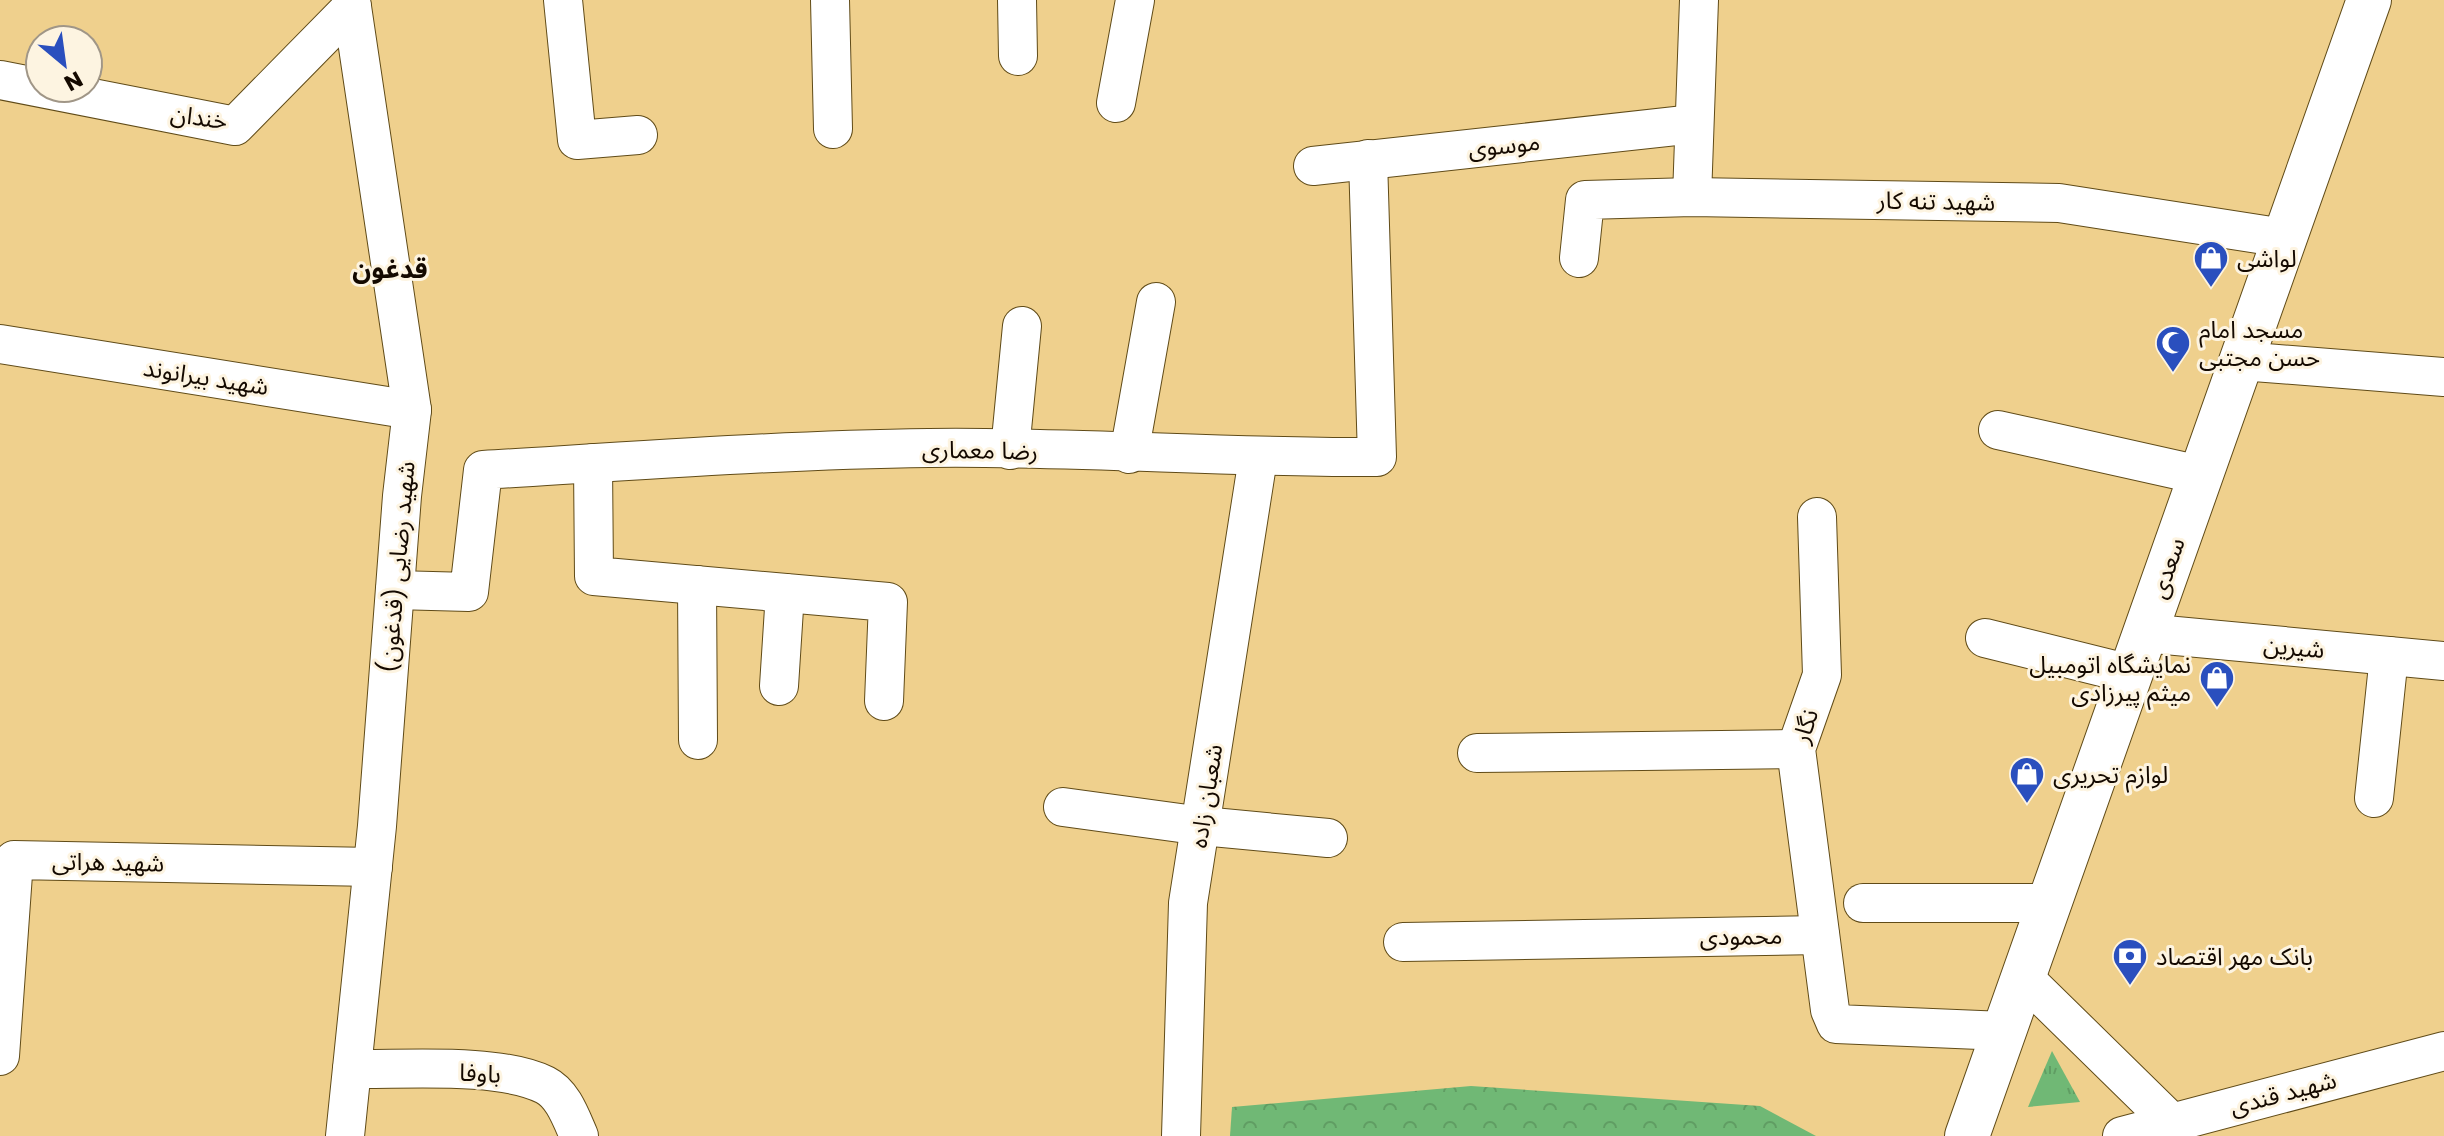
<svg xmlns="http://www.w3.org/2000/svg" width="2444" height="1136" viewBox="0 0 2444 1136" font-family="Poppins,'Noto Sans Arabic',sans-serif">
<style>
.grass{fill:url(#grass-tufts)}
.park{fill:url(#park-crowns)}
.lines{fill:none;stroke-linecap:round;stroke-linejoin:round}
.minor-casing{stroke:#604b18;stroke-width:40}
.major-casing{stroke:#604b18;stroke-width:46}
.minor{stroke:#fff;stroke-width:38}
.major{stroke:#fff;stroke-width:44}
.labels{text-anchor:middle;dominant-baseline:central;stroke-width:6;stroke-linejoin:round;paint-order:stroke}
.street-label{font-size:24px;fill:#140900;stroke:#fdf4e1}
.poi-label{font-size:24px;fill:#140900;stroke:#fdf4e1;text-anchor:start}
.neighbourhood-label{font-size:26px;font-weight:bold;fill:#140900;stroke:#fdf4e1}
</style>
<defs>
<pattern id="grass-tufts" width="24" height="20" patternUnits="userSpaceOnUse" patternTransform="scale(2)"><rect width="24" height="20" fill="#70b875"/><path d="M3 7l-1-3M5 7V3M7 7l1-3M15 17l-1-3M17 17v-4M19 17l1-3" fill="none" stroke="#609d63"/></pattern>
<pattern id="park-crowns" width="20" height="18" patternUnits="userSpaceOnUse" patternTransform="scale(2)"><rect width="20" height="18" fill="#70b875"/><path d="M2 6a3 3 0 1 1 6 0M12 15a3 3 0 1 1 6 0" fill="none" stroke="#609d63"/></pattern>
</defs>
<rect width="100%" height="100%" fill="#efd08d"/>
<polygon class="grass" points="2052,1051 2080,1102 2028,1107"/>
<polygon class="park" points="1471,1086 1760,1106 1816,1136 1230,1136 1232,1107"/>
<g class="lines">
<defs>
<g id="minor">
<polyline points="563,0 577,140 638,135"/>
<polyline points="830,0 833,129"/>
<polyline points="1017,0 1018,56"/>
<polyline points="0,80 235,126 352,7"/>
<polyline points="1116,103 1135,0"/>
<polyline points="1313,166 1694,124"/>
<polyline points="1692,197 1699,0"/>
<polyline points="1579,258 1585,200 1692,197 2059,203 2284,238"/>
<polyline points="0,344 412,410"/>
<polyline points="2241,361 2444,377"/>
<polyline points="1998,430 2200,475"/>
<polyline points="1010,450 1022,326"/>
<polyline points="1129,454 1156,302"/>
<polyline points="593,463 594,576 888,602 884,701"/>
<polyline points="1817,517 1822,675 1796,749 1830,1010 1836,1024 2004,1031"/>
<polyline points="697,585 698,740"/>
<path d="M395,590l74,2 14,-122c148,-9 297,-20 446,-22 149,-2 299,10 448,9l-9,-298"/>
<polyline points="2144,633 2444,661"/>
<polyline points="1985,638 2130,674"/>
<polyline points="779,686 785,593"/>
<polyline points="1477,753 1796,749"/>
<polyline points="2374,798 2389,656"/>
<polyline points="1063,807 1202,826 1328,838"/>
<polyline points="1863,903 2049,903"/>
<polyline points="1403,942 1820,935"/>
<polyline points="2023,977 2172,1123"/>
<polyline points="0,1056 14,860 373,867"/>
<path d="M352,1069c52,1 147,-7 193,16 18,9 26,33 34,51"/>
<polyline points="345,1136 377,826 402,496 412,410 351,0"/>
<polyline points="1181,1136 1188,903 1258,458"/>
<polyline points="2122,1136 2444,1051"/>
</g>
<polyline id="major" points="1967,1136 2369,0"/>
</defs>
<use href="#minor" class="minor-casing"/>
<use href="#major" class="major-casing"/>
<use href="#minor" class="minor"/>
<use href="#major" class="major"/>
</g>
<defs>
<symbol id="shop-pin" viewBox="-11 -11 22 30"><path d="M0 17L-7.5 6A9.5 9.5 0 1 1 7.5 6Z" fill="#2a4fbe" stroke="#fdf4e1"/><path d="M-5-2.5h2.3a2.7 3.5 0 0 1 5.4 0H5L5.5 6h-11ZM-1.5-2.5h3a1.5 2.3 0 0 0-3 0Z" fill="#fff"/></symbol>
<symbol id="mosque-pin" viewBox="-11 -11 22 30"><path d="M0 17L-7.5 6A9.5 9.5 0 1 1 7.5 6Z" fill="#2a4fbe" stroke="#fdf4e1"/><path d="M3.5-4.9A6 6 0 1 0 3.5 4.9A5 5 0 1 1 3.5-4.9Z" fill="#fff"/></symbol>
<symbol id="bank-pin" viewBox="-11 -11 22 30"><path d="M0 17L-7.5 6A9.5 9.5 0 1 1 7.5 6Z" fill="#2a4fbe" stroke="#fdf4e1"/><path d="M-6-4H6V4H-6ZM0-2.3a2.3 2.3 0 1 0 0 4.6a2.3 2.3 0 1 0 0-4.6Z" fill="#fff"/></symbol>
</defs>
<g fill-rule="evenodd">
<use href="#shop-pin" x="2191" y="238" width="40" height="54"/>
<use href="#mosque-pin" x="2153" y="323" width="40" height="54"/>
<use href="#shop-pin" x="2197" y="658" width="40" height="54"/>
<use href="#shop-pin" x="2007" y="754" width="40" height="54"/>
<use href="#bank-pin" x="2110" y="936" width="40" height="54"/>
</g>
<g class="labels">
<g class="street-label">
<text transform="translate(199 117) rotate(8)">خندان</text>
<text transform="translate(1504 145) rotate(-6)">موسوی</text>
<text transform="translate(1936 201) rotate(1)">شهید تنه کار</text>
<text transform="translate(206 377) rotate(9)">شهید بیرانوند</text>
<text transform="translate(980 450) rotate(1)">رضا معماری</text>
<text transform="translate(397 567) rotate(-85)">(قدغون) شهید رضایی</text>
<text transform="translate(2167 568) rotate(-71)">سعدی</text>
<text transform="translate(2294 647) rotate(5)">شیرین</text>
<text transform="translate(1805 726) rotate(-72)">نگار</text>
<text transform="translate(1206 796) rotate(-81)">شعبان زاده</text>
<text transform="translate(108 862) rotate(1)">شهید هراتی</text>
<text transform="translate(1741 936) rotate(-1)">محمودی</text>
<text transform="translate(480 1073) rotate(3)">باوفا</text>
<text transform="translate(2283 1093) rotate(-15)">شهید قندی</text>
</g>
<g class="poi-label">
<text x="2237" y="258">لواشی</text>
<text x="2199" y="329">مسجد امام<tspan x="2199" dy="28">حسن مجتبی</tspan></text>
<text x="2191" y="664" text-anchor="end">نمایشگاه اتومبیل<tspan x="2191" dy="28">میثم پیرزادی</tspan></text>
<text x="2053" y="774">لوازم تحریری</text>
<text x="2156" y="956">بانک مهر اقتصاد</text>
</g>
<g class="neighbourhood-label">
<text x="390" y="269">قدغون</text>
</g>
</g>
<g transform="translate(64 64) rotate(151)"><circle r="38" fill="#fdf4e1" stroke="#a09687" stroke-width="2"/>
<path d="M0-6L14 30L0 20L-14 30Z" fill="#2a4fbe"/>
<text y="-12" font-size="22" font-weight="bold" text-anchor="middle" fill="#140900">N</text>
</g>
</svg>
